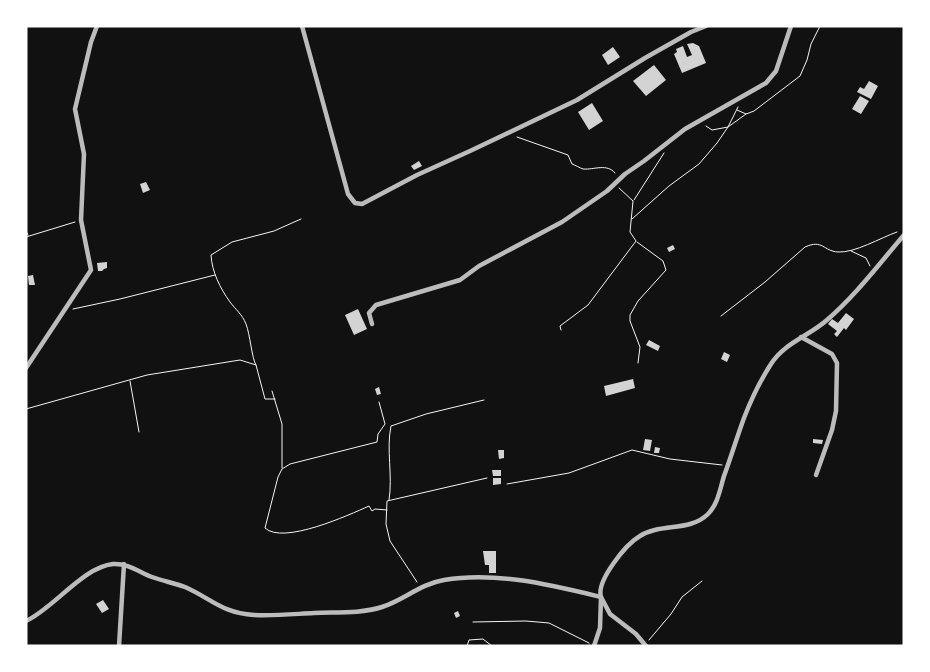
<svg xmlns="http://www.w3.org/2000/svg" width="930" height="672" viewBox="0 0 930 672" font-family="Inter,sans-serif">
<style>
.building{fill:#d3d3d3}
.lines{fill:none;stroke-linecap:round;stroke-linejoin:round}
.path{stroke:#f5f5f5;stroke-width:1}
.minor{stroke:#bcbcbc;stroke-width:4.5}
</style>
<rect width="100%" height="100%" fill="#111"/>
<g class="building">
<polygon points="693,43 699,46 706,63 682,73 674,54 677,52 676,49 683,46 687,57 692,55 687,44"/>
<polygon points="613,47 620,57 608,65 602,55"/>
<polygon points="654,65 666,80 646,96 633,81"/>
<polygon points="869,81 878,86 871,99 857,92 860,87 864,89"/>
<polygon points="860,96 869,101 861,114 852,109"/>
<polygon points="592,103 603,121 589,130 578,112"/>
<polygon points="419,161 422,166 414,170 411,166"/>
<polygon points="146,182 150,190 143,193 140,184"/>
<polygon points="673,245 675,249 669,252 667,248"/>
<polygon points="107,262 107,268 104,269 102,271 98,271 97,263"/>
<polygon points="33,275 35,285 29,285 28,276"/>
<polygon points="358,309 367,329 354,335 345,315"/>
<polygon points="846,313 854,319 846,330 844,328 837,337 834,334 837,331 828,324 832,319 838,323"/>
<polygon points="649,340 660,346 658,351 646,345"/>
<polygon points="724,352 730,355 727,362 721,359"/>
<polygon points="633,379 635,388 606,396 604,386"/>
<polygon points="379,387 381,394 377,395 375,389"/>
<polygon points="645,439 652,440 650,451 643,450"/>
<polygon points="813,439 823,440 822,444 813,443"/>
<polygon points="655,447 660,448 659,453 654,453"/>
<polygon points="498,450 504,450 504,458 499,459"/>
<polygon points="492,470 501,470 501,476 493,476"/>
<polygon points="493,478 501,478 501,484 493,485"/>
<polygon points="483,551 496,551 496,573 489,573 489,565 485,565"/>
<polygon points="103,600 109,609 102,613 96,604"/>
<polygon points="458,611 460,616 456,618 454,613"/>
</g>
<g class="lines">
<g class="path">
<polyline points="737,110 746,114 754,111 800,76 807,60 811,44 820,26"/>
<polyline points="706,126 712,130 728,127 746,114"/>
<path d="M517,137l51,18 4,9c3,1 8,4 11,5 11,1 24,-6 32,4"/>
<polyline points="634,200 664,153"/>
<polyline points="632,219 669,186 699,164 717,143 728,127 738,107"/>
<polyline points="26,231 28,235"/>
<polyline points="26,237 75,222"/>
<polyline points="637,242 663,261 666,270 638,301 630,315 630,321 640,347 638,363"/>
<polyline points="851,251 866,258 870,266"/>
<polyline points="73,309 120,299 215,275"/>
<path d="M721,316l44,-34 40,-35c18,-8 18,4 33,5 17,1 42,-14 59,-20"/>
<polyline points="561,330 560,326 588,305 636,241 630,232 633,201 619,188"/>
<polyline points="130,381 139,432"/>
<polyline points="272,391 282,424 282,468"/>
<path d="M275,399h-10l-9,-34c-4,-6 -6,-31 -10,-41 -4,-10 -10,-14 -16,-22 -10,-14 -18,-30 -19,-47l21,-13 42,-11 27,-12"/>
<path d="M379,402l6,22 -7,10 -1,8 -87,22 -8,5 -4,8 -13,51c18,17 84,-13 104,-22l3,5 3,-2 12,1"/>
<polyline points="26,409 147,375 240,360 256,365"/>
<polyline points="507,484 569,473 632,450 670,459 722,465"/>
<path d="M389,500c4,-25 -3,-50 2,-74l35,-12 58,-14"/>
<polyline points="417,582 390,541 386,524 387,501 487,478"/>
<polyline points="473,622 526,621 549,623 589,643"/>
<polyline points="649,640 671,614 682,597 702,581"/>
<polyline points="467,646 469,640 483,639 492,646"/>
</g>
<g class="minor">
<polyline points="302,26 348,194 355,203 362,204 417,175 470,151 577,100 645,58 691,32 706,26"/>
<polyline points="372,324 369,313 376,305 460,280 479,266 562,222 607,191 625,174 644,161 685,129 766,83 776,71 791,26"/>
<polyline points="801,337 832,354 837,363 836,411 832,430 816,475"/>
<polyline points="26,368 91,270 81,220 84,154 75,109 91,42 97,26"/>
<path d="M26,621c28,-13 57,-54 87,-57 15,-1 26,8 39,13 11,4 22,6 33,10 27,12 37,26 69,28 20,1 40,-1 60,-2 22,-1 46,1 68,-6 22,-7 38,-23 62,-27 51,-9 107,5 157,17l9,17 26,20 10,12"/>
<polyline points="119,646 124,564"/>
<path d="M594,646l6,-18 1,-31c-5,-16 25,-53 39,-61 20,-13 50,-4 68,-22 10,-10 12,-25 16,-38 7,-19 13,-39 20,-58 7,-18 16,-37 27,-54 13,-21 38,-28 56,-44 29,-25 52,-56 77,-85"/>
</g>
</g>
<rect width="930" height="672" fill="none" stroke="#ffffff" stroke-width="55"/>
</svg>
